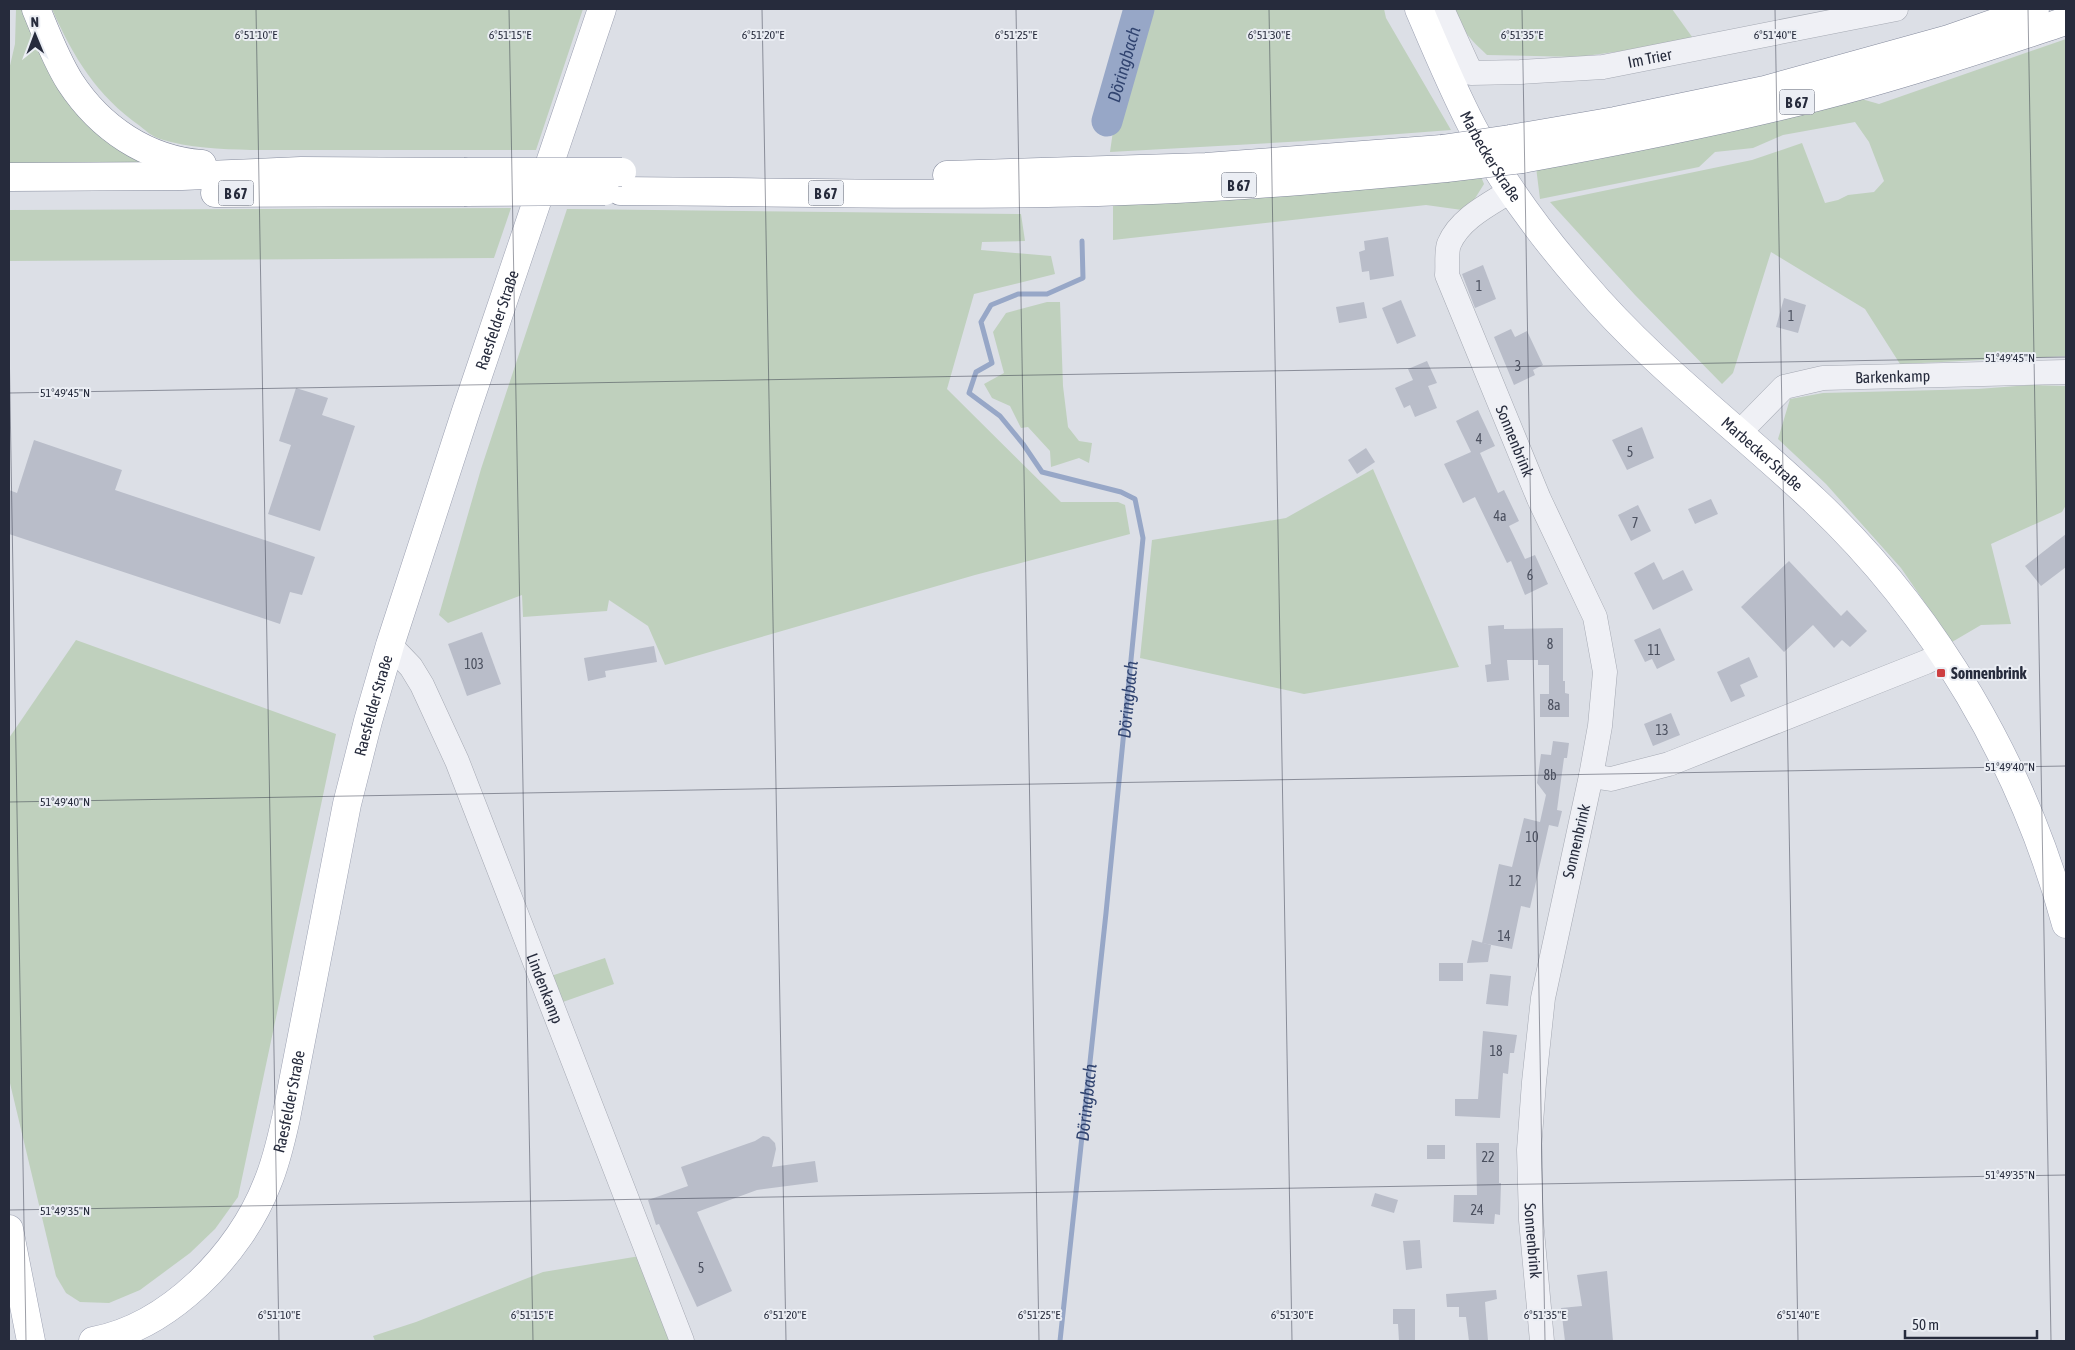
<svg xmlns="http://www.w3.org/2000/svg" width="2075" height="1350" viewBox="0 0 2075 1350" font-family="'Asap Condensed',sans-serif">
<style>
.green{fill:#bfd0bd}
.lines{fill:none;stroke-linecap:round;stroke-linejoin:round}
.stream{stroke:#97a7c7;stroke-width:5}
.river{stroke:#97a7c7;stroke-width:31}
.building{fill:#b9bdc9}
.minor-casing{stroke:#a5a9b3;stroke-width:25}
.major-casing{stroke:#9ca1b2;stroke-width:29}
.highway-casing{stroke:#848a9d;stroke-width:29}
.minor{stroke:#eff0f5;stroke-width:24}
.major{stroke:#fff;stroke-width:28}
.highway{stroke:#fff;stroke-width:28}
.highway-bridge-casing{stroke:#848a9d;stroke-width:29;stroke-linecap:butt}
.highway-bridge{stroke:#fff;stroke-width:28}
.ticks{fill:none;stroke:#262b3c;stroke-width:1;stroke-opacity:0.45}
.poi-dot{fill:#cd3f41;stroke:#ebeef4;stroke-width:2}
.labels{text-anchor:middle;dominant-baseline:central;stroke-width:4;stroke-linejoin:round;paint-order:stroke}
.number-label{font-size:14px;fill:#4b505f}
.shield{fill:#ebeef4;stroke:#616673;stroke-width:1}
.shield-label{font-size:15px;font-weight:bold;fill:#262b3c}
.street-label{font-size:16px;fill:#262b3c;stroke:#ebeef4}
.poi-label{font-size:16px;font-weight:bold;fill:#262b3c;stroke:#ebeef4;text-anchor:start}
.water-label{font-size:18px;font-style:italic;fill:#314470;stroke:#ebeef4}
.ticks-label{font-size:12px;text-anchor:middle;fill:#262b3c;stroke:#ebeef4;stroke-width:4;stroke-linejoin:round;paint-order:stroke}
</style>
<rect width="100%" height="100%" fill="#dcdfe6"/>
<g class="green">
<polygon points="16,9 26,9 61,83 158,166 9,167 9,70 15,44"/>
<path d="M52,9h531l-47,141h-285c-31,-1 -62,-2 -91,-11 -7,-2 -14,-8 -20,-13 -43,-30 -67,-69 -88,-117z"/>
<polygon points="1153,9 1384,9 1386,18 1451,130 1306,141 1110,152 1114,124 1125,111"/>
<path d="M1454,9h218l23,32 -117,16 -91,-2c-17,-16 -25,-24 -33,-46z"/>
<polygon points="2066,39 2066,356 1900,364 1865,309 1771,252 1733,373 1722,384 1635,295 1550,202 1752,160 1802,143 1825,203 1838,200 1848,195 1874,192 1884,181 1869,142 1855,122 1783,135 1753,148 1715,152 1699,167 1540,199 1536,167 1858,98 1879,104"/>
<polygon points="1480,174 1484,184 1474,200 1462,210 1426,205 1113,240 1113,203"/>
<polygon points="511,208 494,258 9,261 9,210"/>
<polygon points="567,209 1021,214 1025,241 982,242 981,250 1051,256 1055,274 974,294 947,389 1061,502 1118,502 1125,505 1130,534 975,575 665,665 648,626 609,600 607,611 523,617 522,595 448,623 439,615 481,469"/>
<polygon points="1047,302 1060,302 1063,386 1068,427 1079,441 1092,443 1089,463 1079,458 1051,467 1050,451 1028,427 1021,428 1010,406 992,398 984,384 1004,373 993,332 1006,313"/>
<polygon points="2030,385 2066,386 2066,505 2062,512 1991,544 2011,624 1981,625 1952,642 1901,568 1826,484 1778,439 1790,399 1823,393 1978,389"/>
<polygon points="1373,469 1459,667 1304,694 1140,658 1152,540 1286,518"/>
<polygon points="76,640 336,734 238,1197 215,1229 190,1253 140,1290 109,1303 80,1302 66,1293 56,1276 9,1079 9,738"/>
<polygon points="605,958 614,984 560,1003 551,976"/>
<polygon points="640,1256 673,1341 375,1341 373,1336 416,1322 543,1272"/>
</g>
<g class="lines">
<path class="stream" id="s1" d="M1060,1341l46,-428 37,-375 -8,-39 -14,-7 -79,-20 -19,-28 -23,-28 -31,-23 7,-21 16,-9 -11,-41 10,-17 27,-11h29l36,-16 -1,-37"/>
<path class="river" id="s2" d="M1107,121l32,-112"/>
</g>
<g class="building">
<polygon points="1388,237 1394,276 1370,280 1369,271 1362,272 1359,252 1365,250 1364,241"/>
<polygon points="1483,265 1496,299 1475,308 1462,274"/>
<polygon points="1784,298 1806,305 1798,333 1776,327"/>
<polygon points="1401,300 1416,336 1397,344 1382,308"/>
<polygon points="1364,302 1367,318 1339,323 1336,307"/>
<polygon points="1511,329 1515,337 1527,331 1543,365 1533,370 1535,375 1514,385 1494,337"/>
<polygon points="1427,361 1437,383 1428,386 1437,408 1415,417 1410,405 1404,408 1395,388 1413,380 1408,369"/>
<polygon points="296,388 328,398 322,415 355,426 320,531 268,514 291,445 279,441"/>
<polygon points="1478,410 1495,446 1480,453 1498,493 1504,490 1519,521 1509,526 1525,559 1535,555 1548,584 1525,595 1511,561 1507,563 1475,497 1463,503 1444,464 1471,452 1456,421"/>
<polygon points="1642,427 1654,458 1627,470 1612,440"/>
<polygon points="34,440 122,470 115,490 315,557 302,595 290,592 280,624 9,534 9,490 17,493"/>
<polygon points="1366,448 1375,462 1357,474 1348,460"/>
<polygon points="1711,499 1718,514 1695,524 1688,509"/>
<polygon points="1638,505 1651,531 1631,541 1618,515"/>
<polygon points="2066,534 2066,567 2041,586 2025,566"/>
<polygon points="1789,561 1841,616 1847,610 1867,631 1850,647 1842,640 1834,648 1813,625 1784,652 1741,607"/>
<polygon points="1654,562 1663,580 1683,570 1693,590 1653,610 1634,573"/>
<polygon points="1504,625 1504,629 1563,628 1563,681 1565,681 1565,693 1569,694 1569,717 1540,717 1540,694 1549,694 1549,665 1538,665 1538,660 1507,660 1509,680 1487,682 1485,665 1491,664 1488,626"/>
<polygon points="1660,628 1675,660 1657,669 1652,659 1645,662 1634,640"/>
<polygon points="482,632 501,684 467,696 448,644"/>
<polygon points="654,646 657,662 605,671 606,677 588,681 584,658"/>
<polygon points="1749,657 1758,677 1740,685 1745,696 1731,702 1717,672"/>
<polygon points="1671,713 1680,735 1653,746 1644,724"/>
<polygon points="1553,741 1569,743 1567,758 1564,758 1557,810 1562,811 1558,827 1549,825 1530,908 1521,906 1512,949 1482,943 1499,864 1512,867 1524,818 1540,822 1546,795 1537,783 1541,754 1551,755"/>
<polygon points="1472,940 1491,945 1488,962 1467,963"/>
<rect x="1439" y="963" width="24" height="18"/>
<polygon points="1490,974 1511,976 1508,1006 1486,1004"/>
<polygon points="1483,1031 1517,1035 1514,1053 1510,1053 1508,1074 1503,1073 1500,1118 1455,1116 1455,1099 1478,1099"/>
<polygon points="763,1136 769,1137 775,1143 776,1149 772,1167 815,1161 818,1182 757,1190 697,1212 732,1291 697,1307 659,1224 656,1225 648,1200 688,1186 681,1167 755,1141"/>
<polygon points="1476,1143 1499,1143 1499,1183 1501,1183 1500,1215 1495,1214 1494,1224 1453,1222 1454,1195 1477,1195"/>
<rect x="1427" y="1145" width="18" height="14"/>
<polygon points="1375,1193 1398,1200 1394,1213 1371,1206"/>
<polygon points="1420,1240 1422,1268 1406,1270 1403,1241"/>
<polygon points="1607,1271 1613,1341 1565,1341 1561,1308 1582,1306 1577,1275"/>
<polygon points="1496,1290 1497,1299 1485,1302 1488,1341 1469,1341 1466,1317 1459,1317 1459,1307 1447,1307 1446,1294"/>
<polygon points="1393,1309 1415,1309 1415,1341 1399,1341 1398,1324 1393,1324"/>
</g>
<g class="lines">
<defs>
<g id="minor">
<path id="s3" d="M1442,9l29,64 49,-1 83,-5 293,-58"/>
<path id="s4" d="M1512,190c-22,14 -52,28 -63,54 -3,8 -1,22 -2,31l92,224 56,118 10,55 -5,54 -9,50 -48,222 -9,84 -5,68 2,70 11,121"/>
<path id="s5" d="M1739,433l45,-46 39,-9 243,-6"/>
<path id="s6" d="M390,645l21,22 11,18 35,76 225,580"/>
<polyline points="1591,776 1611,779 1669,764 1926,662 1942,654"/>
</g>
<g id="major">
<path id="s7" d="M1419,9c17,40 34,81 54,119 29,54 69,108 109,154 69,82 156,146 233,219 120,113 208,264 251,423"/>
<polyline points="9,1229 31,1341"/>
<path id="s8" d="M93,1341c76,-14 147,-87 174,-157 9,-21 14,-43 19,-66l61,-314 21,-83 22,-76 76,-234 136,-402"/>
</g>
<g id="highway">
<path d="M36,9c10,24 20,51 34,73 30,46 77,78 132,82"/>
<polyline points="1510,139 1615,121 1765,90 1949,39 2035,9"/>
<path d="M1522,159c99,-18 198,-37 295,-62 84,-21 167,-49 249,-76"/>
<polyline points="947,175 1206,167 1442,149"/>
<polyline points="9,177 182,176 301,171 464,172"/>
<path d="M620,191c160,1 319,5 478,1 117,-3 232,-13 348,-24"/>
<polyline points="215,193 464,192"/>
</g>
</defs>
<use href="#minor" class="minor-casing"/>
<use href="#major" class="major-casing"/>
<use href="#highway" class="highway-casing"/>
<use href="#minor" class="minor"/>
<use href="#major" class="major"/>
<use href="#highway" class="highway"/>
<defs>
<g id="highway-bridge">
<polyline points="1442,149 1510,139"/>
<polyline points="1446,168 1522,159"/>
<polyline points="464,172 622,172"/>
<polyline points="464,192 605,191"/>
</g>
</defs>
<use href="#highway-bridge" class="highway-bridge-casing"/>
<use href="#highway-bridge" class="highway-bridge"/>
</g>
<path class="ticks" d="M256,9l23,1332M509,9l24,1332M762,9l24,1332M1016,9l23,1332M1269,9l23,1332M1522,9l23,1332M1775,9l23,1332M2028,9l23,1332M9,339l17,1002M9,393l2057,-36M9,802l2057,-36M9,1210l2057,-35"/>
<rect class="poi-dot" x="1936" y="668" width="10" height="10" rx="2.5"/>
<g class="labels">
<g class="number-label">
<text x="1479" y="286">1</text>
<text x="1791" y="316">1</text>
<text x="1518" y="366">3</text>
<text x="1479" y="439">4</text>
<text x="1630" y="452">5</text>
<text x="1500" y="516">4a</text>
<text x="1635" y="523">7</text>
<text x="1530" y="575">6</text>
<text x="1550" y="644">8</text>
<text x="1654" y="650">11</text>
<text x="474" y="664">103</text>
<text x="1554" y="705">8a</text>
<text x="1662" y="730">13</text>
<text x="1550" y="775">8b</text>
<text x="1532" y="837">10</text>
<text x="1515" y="881">12</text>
<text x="1504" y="936">14</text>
<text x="1496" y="1051">18</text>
<text x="1488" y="1157">22</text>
<text x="1477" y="1210">24</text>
<text x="701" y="1268">5</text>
</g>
<g class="shield">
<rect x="1779.5" y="89.5" width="35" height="25" rx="4"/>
<rect x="1221.5" y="172.5" width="35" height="25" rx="4"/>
<rect x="218.5" y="180.5" width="35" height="25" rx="4"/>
<rect x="808.5" y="180.5" width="35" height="25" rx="4"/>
</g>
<g class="shield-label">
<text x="1797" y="102">B 67</text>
<text x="1239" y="185">B 67</text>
<text x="236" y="193">B 67</text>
<text x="826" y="193">B 67</text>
</g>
<g class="street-label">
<text stroke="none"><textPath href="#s3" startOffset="250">Im Trier</textPath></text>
<text stroke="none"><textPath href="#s7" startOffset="164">Marbecker Straße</textPath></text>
<text stroke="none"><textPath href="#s8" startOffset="1139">Raesfelder Straße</textPath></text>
<text stroke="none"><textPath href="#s5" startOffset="174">Barkenkamp</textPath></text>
<text stroke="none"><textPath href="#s4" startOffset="295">Sonnenbrink</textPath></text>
<text stroke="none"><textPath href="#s7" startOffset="569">Marbecker Straße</textPath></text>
<text stroke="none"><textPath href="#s8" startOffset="734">Raesfelder Straße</textPath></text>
<text transform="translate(1576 841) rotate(-77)">Sonnenbrink</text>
<text stroke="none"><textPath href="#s6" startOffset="379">Lindenkamp</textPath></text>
<text stroke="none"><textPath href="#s8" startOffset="329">Raesfelder Straße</textPath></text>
<text stroke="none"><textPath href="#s4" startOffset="1120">Sonnenbrink</textPath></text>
</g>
<g class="poi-label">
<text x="1951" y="673">Sonnenbrink</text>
</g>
<g class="water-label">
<text stroke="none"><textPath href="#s2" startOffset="59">Döringbach</textPath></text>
<text stroke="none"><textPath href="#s1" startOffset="645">Döringbach</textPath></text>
<text stroke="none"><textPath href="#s1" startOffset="240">Döringbach</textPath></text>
</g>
</g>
<g class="ticks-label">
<text x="256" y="39">6°51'10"E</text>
<text x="510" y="39">6°51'15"E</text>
<text x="763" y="39">6°51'20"E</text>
<text x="1016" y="39">6°51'25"E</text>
<text x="1269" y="39">6°51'30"E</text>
<text x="1522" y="39">6°51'35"E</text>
<text x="1775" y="39">6°51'40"E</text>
<text x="2010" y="362">51°49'45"N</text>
<text x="65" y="397">51°49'45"N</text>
<text x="2010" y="771">51°49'40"N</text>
<text x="65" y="806">51°49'40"N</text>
<text x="2010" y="1179">51°49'35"N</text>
<text x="65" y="1215">51°49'35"N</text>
<text x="279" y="1319">6°51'10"E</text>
<text x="532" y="1319">6°51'15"E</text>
<text x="785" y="1319">6°51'20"E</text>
<text x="1039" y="1319">6°51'25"E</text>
<text x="1292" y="1319">6°51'30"E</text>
<text x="1545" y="1319">6°51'35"E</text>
<text x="1798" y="1319">6°51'40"E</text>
</g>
<rect width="2075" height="1350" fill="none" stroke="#262b3c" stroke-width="20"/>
<g transform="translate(35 35) rotate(359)" stroke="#ebeef4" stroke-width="4" paint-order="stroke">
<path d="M0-4L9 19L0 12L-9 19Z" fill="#262b3c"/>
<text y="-8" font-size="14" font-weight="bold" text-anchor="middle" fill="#262b3c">N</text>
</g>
<path d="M1905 1330v8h132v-8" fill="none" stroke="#262b3c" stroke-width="2.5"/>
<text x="1912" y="1330" font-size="15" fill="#262b3c" stroke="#ebeef4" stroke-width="4" paint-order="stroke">50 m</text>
</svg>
